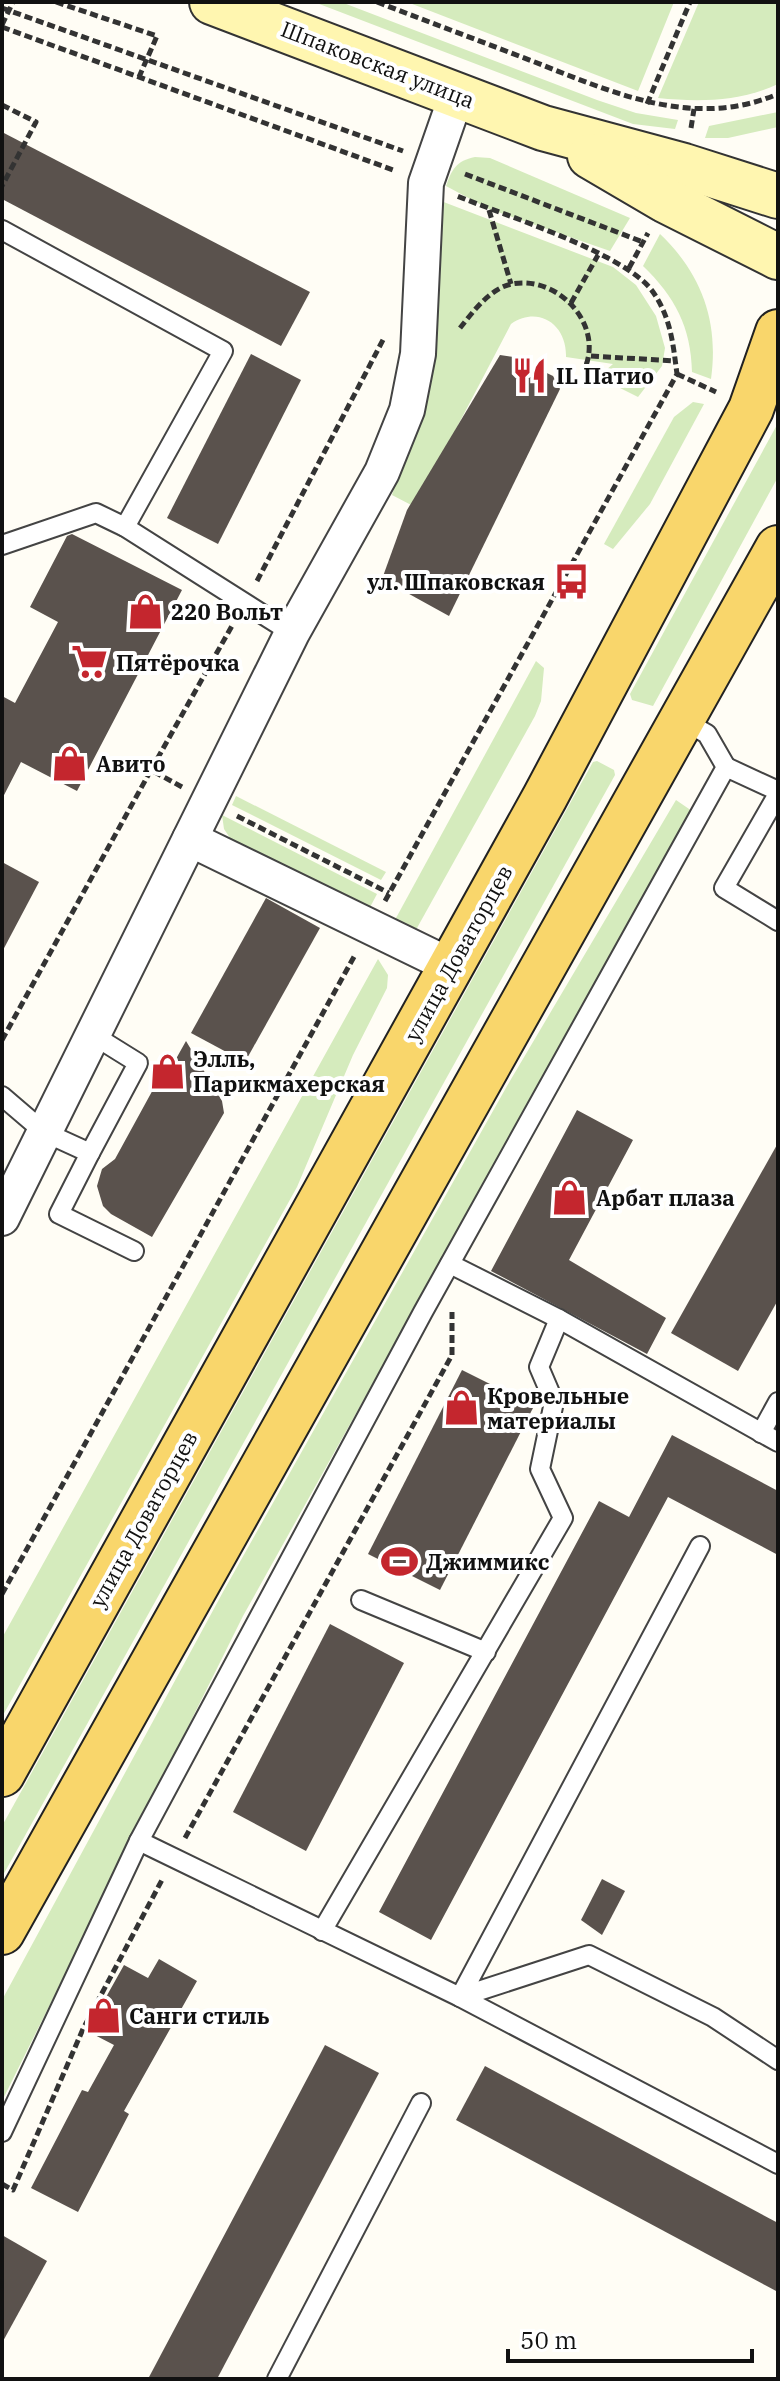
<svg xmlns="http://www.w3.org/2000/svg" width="780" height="2381" viewBox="0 0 780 2381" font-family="'IBM Plex Serif',serif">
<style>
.green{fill:#d5ebbd}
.building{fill:#5a524d}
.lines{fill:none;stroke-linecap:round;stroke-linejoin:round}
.service-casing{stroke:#444;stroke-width:22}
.minor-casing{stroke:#444;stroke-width:38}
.secondary-casing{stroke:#333;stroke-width:48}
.primary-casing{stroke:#222;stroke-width:48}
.path{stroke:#333;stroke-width:5;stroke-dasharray:8 4;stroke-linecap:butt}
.service{stroke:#fff;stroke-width:18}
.minor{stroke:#fff;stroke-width:34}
.secondary{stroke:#fff6b0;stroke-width:44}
.primary{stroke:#f9d66b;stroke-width:44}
.labels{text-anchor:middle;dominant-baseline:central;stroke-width:8;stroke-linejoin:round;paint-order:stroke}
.street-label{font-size:22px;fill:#111;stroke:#fff}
.poi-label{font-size:22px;font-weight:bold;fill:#111;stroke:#fff;text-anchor:start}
</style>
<rect width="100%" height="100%" fill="#fffdf5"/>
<g class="green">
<polygon points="314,2 341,2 597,100 636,113 678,120 675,129 633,124"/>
<polygon points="407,2 674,2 638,91"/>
<path d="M699,2h79v82c-39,18 -79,18 -120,14z"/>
<polygon points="778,112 778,127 728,138 705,138 709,126"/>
<path d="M475,157l15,1 140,60 -20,33 -121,-42 -43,-23c6,-17 10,-25 29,-29z"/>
<path d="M441,201l172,66 23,18 20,31 9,32 -3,18 -24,31 -40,-20 15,-13 -47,-7c1,-32 -27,-52 -55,-33l-96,183 -23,-12 42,-132z"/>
<path d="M660,234c42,40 59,88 51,145l-19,-7c-1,-45 -17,-75 -49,-106z"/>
<polygon points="693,402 704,404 650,504 613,549 604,544 674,417"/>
<polygon points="778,423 778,477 653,706 632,700 630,694"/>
<polygon points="536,661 544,668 541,701 535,716 417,928 411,931 390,929"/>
<polygon points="597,761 614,770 615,775 2,1877 2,1826 593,762"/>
<polygon points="236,796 386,872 381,880 232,805"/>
<polygon points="676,800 692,811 243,1616 2,2101 2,2000 223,1592 507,1086"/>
<polygon points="222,815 377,894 368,911 232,841 224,829"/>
<polygon points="378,959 388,975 387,988 353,1055 297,1187 2,1717 2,1638"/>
</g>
<g class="building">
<polygon points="2,132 310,292 281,346 2,199"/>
<polygon points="251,354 301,380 218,544 167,518"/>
<polygon points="500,355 514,357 553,376 560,389 449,616 382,579 407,510"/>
<polygon points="72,534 182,590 77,791 21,762 2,799 2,696 15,703 58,622 30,607 67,536"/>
<polygon points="2,862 39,882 2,952"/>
<polygon points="266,898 320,928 245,1062 191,1033"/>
<polygon points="186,1041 222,1101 224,1113 152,1237 111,1214 103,1206 97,1186 102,1169 115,1159 167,1064 172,1066"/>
<polygon points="577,1110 633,1140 569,1260 666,1318 647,1354 491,1271"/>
<polygon points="778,1143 778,1300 738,1371 671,1333"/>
<polygon points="462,1370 534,1406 440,1590 368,1554"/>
<polygon points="672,1435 778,1491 778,1555 668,1497 431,1940 379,1912 599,1501 629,1517"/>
<polygon points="330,1624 404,1663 306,1851 233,1812"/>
<polygon points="602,1879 625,1891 602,1935 581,1920"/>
<polygon points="159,1959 197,1981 124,2111 129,2114 78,2212 31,2188 82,2090 88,2092 114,2045 87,2031 124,1965 148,1978"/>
<polygon points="325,2045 379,2073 217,2379 148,2379"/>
<polygon points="485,2066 778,2223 778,2292 456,2120"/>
<polygon points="2,2235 47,2261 2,2343"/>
</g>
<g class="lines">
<defs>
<g id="service">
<polyline points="2,230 223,351 125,527"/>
<polyline points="2,545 96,513 125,527 292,633"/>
<polyline points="726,767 778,791"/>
<polyline points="778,794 724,888 778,921"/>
<polyline points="2,1096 44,1132 90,1153 59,1214 134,1251"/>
<polyline points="90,1153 138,1063 93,1035"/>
<polyline points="450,1264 559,1319 778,1442"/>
<polyline points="761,1433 778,1402"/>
<polyline points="700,1546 460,1997 589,1955 713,2017 778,2060"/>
<polyline points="361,1600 486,1652"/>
<polyline points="139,1841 460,1997 778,2164"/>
<polyline points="322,1931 563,1518 540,1469 554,1402 539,1367 559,1319"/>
<polyline points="2,2132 139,1841 423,1312 726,767 707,734 681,719"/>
<polyline points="277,2379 421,2103"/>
</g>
<g id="minor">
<polyline points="190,839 451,966"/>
<polyline points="2,1218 292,633 382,472 407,410 418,354 426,183 457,94"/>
</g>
<g id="secondary">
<polyline points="212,2 543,128 684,166 778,196"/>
<polyline points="590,156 665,200 778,257"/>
</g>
<g id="primary">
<polyline points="2,1774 545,797 751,409 778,332"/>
<polyline points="2,1932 778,548"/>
</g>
</defs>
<use href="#service" class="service-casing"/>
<use href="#minor" class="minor-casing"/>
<use href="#secondary" class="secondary-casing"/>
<use href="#primary" class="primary-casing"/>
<g class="path">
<polyline points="56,2 157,36 139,77"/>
<path d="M377,2c52,20 103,39 155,59 80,31 160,69 246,33"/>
<polyline points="2,8 403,151"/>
<polyline points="2,25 13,2"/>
<polyline points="2,27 396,171"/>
<polyline points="647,104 690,2"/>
<polyline points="2,105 36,122 2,186"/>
<polyline points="691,128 694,109"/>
<polyline points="465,174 643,242"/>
<polyline points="489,210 511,284"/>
<polyline points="629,268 648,233"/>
<polyline points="571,303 598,255"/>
<path d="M460,328c13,-16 30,-40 52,-44 47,-9 93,42 72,86"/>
<polyline points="591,356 675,361"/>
<polyline points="677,374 716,392"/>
<polyline points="257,581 384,338"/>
<polyline points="182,787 151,770 233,624"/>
<polyline points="237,816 389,893"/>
<path d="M385,901l292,-527c-4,-30 -6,-56 -24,-82 -26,-38 -149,-77 -196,-96"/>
<polyline points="2,1040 151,770"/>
<polyline points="2,1594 355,955"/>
<polyline points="185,1838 452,1355 452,1312"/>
<polyline points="2,2184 13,2190 83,2029 163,1878"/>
</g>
<use href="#service" class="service"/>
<use href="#minor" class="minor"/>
<use href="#secondary" class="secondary"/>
<use href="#primary" class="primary"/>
</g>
<defs>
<symbol id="restaurant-bare" viewBox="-9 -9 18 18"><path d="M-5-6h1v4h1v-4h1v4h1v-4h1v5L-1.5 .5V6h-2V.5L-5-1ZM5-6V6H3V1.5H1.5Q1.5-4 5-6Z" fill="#c4262e" stroke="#fff" stroke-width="2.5" paint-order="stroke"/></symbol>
<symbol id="bus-bare" viewBox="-9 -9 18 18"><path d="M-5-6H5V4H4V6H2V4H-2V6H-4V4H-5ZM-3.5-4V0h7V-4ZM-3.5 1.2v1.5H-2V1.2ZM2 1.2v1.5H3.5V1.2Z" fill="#c4262e" stroke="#fff" stroke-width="2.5" paint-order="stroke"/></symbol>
<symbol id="shop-bare" viewBox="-9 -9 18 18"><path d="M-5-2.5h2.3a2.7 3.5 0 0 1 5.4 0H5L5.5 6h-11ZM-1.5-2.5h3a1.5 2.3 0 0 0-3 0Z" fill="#c4262e" stroke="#fff" stroke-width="2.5" paint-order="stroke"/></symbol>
<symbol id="supermarket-bare" viewBox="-9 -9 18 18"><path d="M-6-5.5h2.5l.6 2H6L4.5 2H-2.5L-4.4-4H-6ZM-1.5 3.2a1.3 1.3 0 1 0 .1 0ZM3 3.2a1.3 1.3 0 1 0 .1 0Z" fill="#c4262e" stroke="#fff" stroke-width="2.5" paint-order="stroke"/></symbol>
<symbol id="stadium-bare" viewBox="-9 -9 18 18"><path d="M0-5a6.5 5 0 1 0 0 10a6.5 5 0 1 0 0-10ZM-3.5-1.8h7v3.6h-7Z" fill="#c4262e" stroke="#fff" stroke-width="2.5" paint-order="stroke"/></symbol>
</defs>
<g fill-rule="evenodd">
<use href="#restaurant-bare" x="504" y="350" width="51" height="51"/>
<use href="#bus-bare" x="546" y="556" width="51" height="51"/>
<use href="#shop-bare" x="120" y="586" width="51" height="51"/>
<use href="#supermarket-bare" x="64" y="636" width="51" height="51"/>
<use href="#shop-bare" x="44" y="738" width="51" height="51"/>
<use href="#shop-bare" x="142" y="1046" width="51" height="51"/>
<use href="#shop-bare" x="544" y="1172" width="51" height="51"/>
<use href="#shop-bare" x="436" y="1382" width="51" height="51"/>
<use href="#stadium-bare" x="374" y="1536" width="51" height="51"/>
<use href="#shop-bare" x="78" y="1990" width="51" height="51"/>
</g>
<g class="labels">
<g class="street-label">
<text transform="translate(378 64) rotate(21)">Шпаковская улица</text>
<text transform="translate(458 953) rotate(-61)">улица Доваторцев</text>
<text transform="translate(143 1519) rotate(-61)">улица Доваторцев</text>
</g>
<g class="poi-label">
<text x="556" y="375">IL Патио</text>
<text x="545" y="581" text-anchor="end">ул. Шпаковская</text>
<text x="171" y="611">220 Вольт</text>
<text x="116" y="662">Пятёрочка</text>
<text x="96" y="763">Авито</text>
<text x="193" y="1058">Элль,<tspan x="193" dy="25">Парикмахерская</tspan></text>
<text x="596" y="1197">Арбат плаза</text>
<text x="487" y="1395">Кровельные<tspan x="487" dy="25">материалы</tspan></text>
<text x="426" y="1561">Джиммикс</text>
<text x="129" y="2015">Санги стиль</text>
</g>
</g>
<rect width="780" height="2381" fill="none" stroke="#111111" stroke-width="8"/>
<path d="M508 2349v12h244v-12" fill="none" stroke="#111111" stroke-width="4"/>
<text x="520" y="2349" font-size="24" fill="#111111" stroke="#ffffff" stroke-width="6" paint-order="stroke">50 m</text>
</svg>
